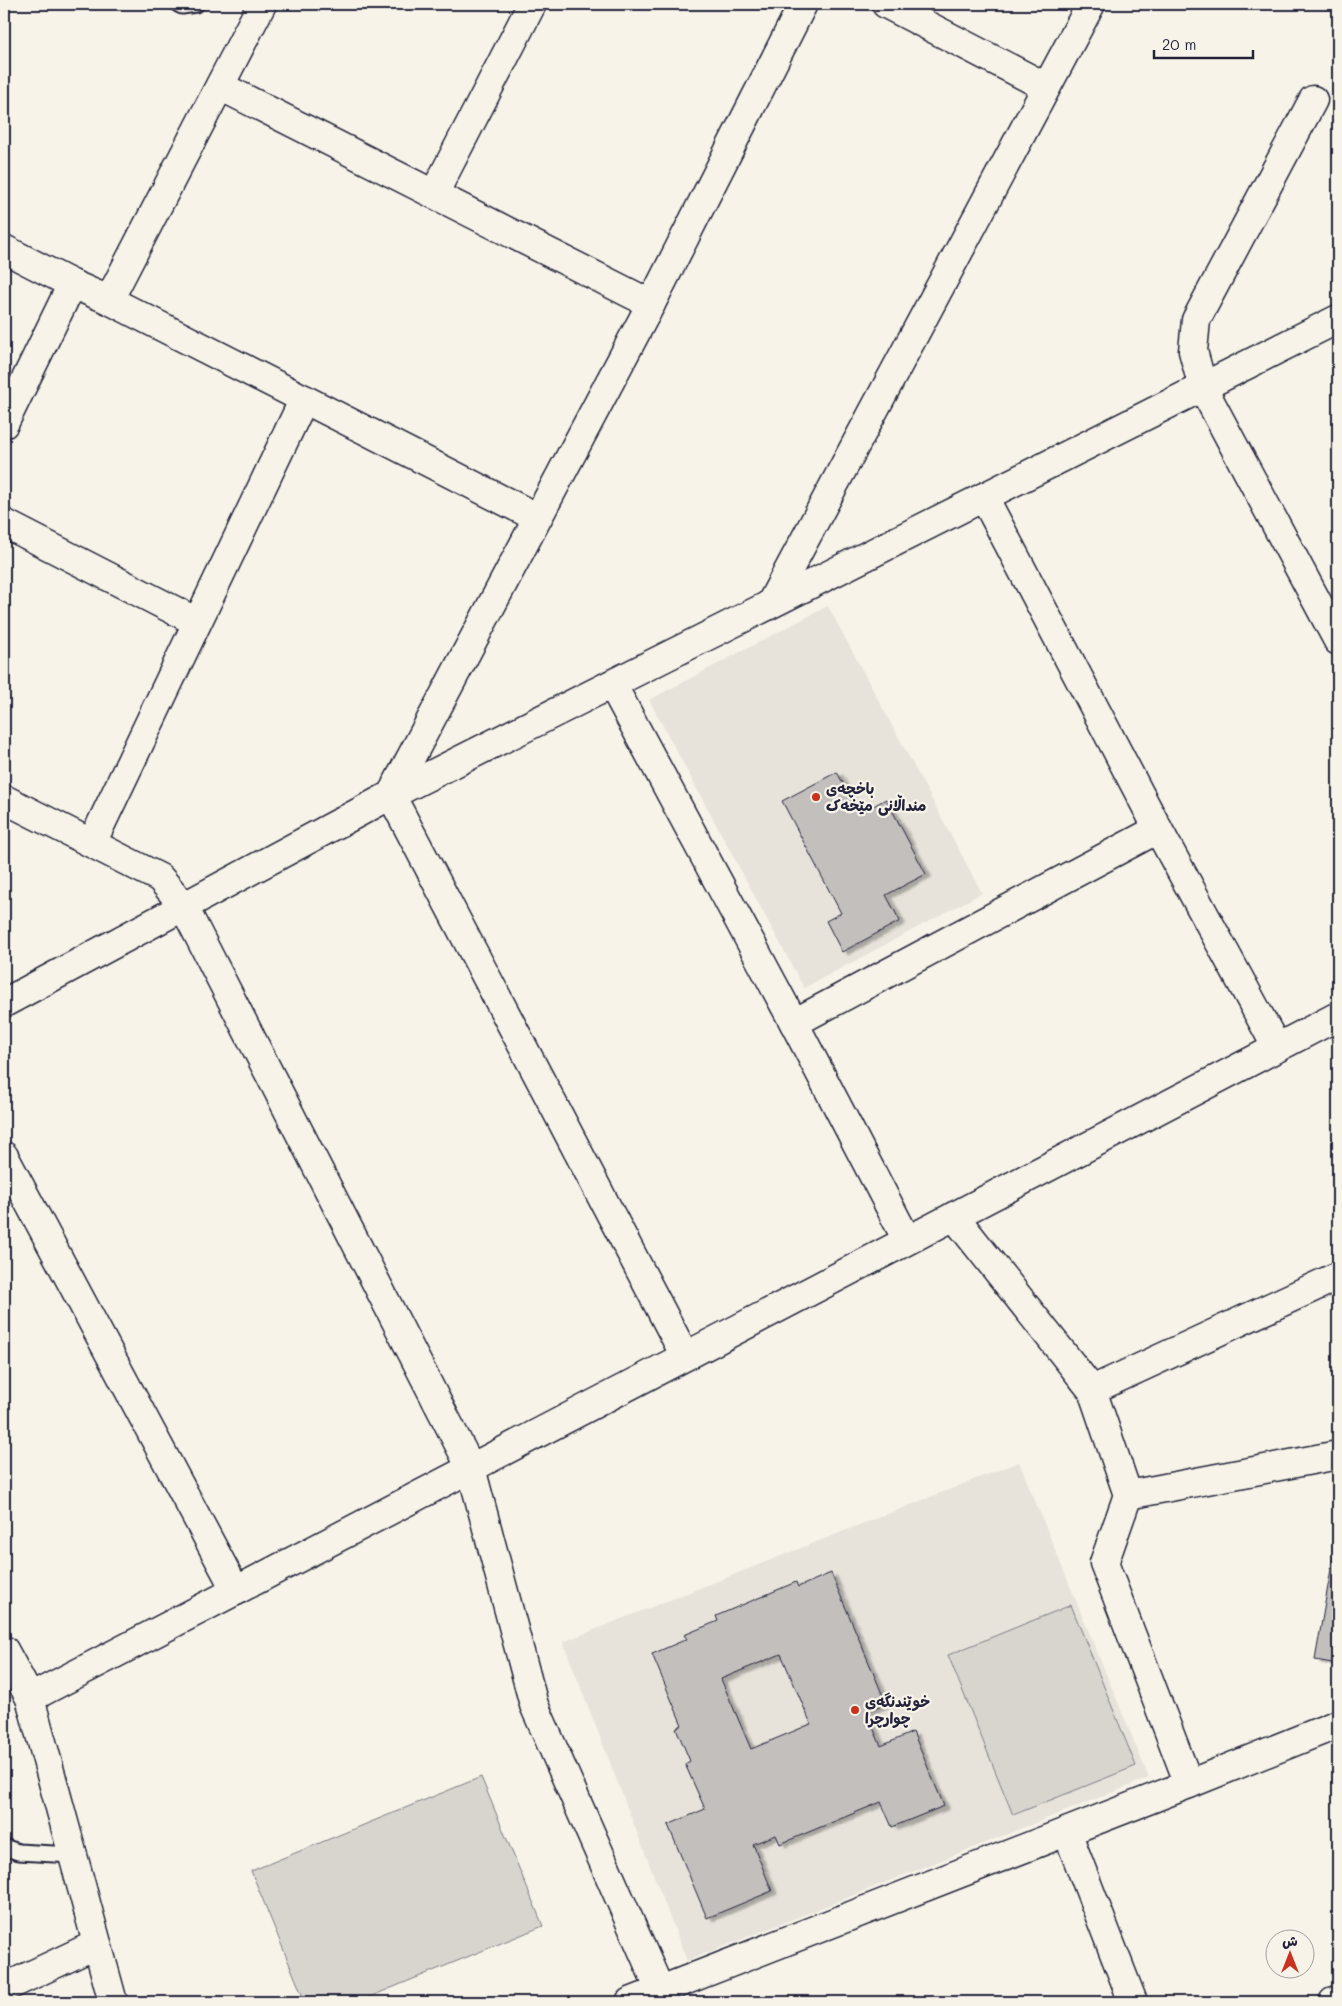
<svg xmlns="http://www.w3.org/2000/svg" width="1342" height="2006" viewBox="0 0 1342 2006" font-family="Mali,'Playpen Sans Arabic',sans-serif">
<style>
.built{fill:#e7e3db}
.green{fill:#d8d5cf;stroke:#7d7c85}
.building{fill:#c2bfbd;stroke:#22223b;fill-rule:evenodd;filter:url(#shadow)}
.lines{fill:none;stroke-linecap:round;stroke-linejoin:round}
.service-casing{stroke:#22223b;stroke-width:19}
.minor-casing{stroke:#22223b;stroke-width:31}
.service{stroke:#f7f3e8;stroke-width:15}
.minor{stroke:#f7f3e8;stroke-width:28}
.poi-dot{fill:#c8321e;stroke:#f7f3e8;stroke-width:2}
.labels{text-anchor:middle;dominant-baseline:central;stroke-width:4.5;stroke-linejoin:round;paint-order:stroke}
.poi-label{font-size:15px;font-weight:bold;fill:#22223b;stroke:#f7f3e8;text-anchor:start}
</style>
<defs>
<filter id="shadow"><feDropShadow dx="5.5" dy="3" stdDeviation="1" flood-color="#0004"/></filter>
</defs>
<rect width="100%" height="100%" fill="#f7f3e8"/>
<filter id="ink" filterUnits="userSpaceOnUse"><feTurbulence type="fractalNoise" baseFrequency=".02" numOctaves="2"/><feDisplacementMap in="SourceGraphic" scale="10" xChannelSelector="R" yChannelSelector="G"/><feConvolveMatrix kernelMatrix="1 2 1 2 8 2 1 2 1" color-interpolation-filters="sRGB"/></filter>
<g filter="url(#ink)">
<g class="built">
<polygon points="828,606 982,893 804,988 649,700"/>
<polygon points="1019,1462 1149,1778 687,1961 563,1642"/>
</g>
<g class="green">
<polygon points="1071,1605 1136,1766 1013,1815 948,1655"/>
<polygon points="481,1777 543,1926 357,2002 305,2002 251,1871"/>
</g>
<g class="building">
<polygon points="837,772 859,814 886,799 926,874 886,895 900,921 842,952 826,921 841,913 782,801"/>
<polygon points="1335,1546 1338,1547 1338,1664 1315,1660"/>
<path d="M831,1573l55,130 -20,9 15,34 32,-14 31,74 -52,21 -11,-25 -101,42 -4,-9 -23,9 19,47 -65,27 -39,-93 37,-16 -20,-45 5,-3 -14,-33 6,-3 -30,-71 35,-15 -3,-4 34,-14 -2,-5 80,-34 2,5zM781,1654l30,70 -60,25 -30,-70z"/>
</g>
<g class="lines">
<defs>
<g id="service">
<polyline points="178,4 182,6 196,4"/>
<polyline points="4,1847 18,1852 72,1855"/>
</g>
<g id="minor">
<polyline points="886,4 1046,87"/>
<polyline points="220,86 651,304"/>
<polyline points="1313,100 1196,320 1193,351 1203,388 1338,641"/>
<polyline points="434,194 532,4"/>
<polyline points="4,249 72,284 109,300 536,517"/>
<polyline points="109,300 262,4"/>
<polyline points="4,424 72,284"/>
<polyline points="984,497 1158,829 1277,1048"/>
<polyline points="4,523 197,622"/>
<polyline points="771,603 1091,4"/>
<polyline points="612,684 794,1023 907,1240"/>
<polyline points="4,799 160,878 183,905 471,1468 534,1705 660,1990"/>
<polyline points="92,843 304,399"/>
<polyline points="4,1003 391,795 1338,319"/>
<polyline points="794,1023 1158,829"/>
<polyline points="4,1156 236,1591"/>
<polyline points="954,1216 1092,1390 1128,1495 1104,1563 1189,1784"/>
<polyline points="685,1356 391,795 651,304 803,4"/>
<polyline points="1092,1390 1338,1276"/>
<polyline points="1128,1495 1338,1455"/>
<polyline points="4,1650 30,1698 113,2002"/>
<polyline points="30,1698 1338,1016"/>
<polyline points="1067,1832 1133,2002"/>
<polyline points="4,1988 97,1944"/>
<polyline points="630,2002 1189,1784 1338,1724"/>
<polyline points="1333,2002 1338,2001"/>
</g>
</defs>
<use href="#service" class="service-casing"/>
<use href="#minor" class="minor-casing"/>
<use href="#service" class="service"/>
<use href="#minor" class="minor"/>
</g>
</g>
<g class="poi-dot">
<circle cx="816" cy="797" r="5"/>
<circle cx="855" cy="1710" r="5"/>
</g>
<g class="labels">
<g class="poi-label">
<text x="826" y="788">باخچەی<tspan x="826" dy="17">منداڵانی مێخەک</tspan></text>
<text x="865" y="1701">خوێندنگەی<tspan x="865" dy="17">چوارچرا</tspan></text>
</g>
</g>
<rect width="1342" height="2006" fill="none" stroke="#f7f3e8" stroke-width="20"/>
<rect x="10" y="10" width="1322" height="1986" fill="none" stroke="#22223b" stroke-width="2" filter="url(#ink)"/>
<g transform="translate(1290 1954)"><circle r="24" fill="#f7f3e8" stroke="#a29fa3"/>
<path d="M0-4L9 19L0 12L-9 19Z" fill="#c8321e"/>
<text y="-8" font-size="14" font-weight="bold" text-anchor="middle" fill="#22223b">ش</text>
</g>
<path d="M1154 50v8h99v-8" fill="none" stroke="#22223b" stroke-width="2.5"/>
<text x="1162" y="50" font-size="15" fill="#22223b" stroke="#f7f3e8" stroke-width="4" paint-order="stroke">20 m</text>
</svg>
